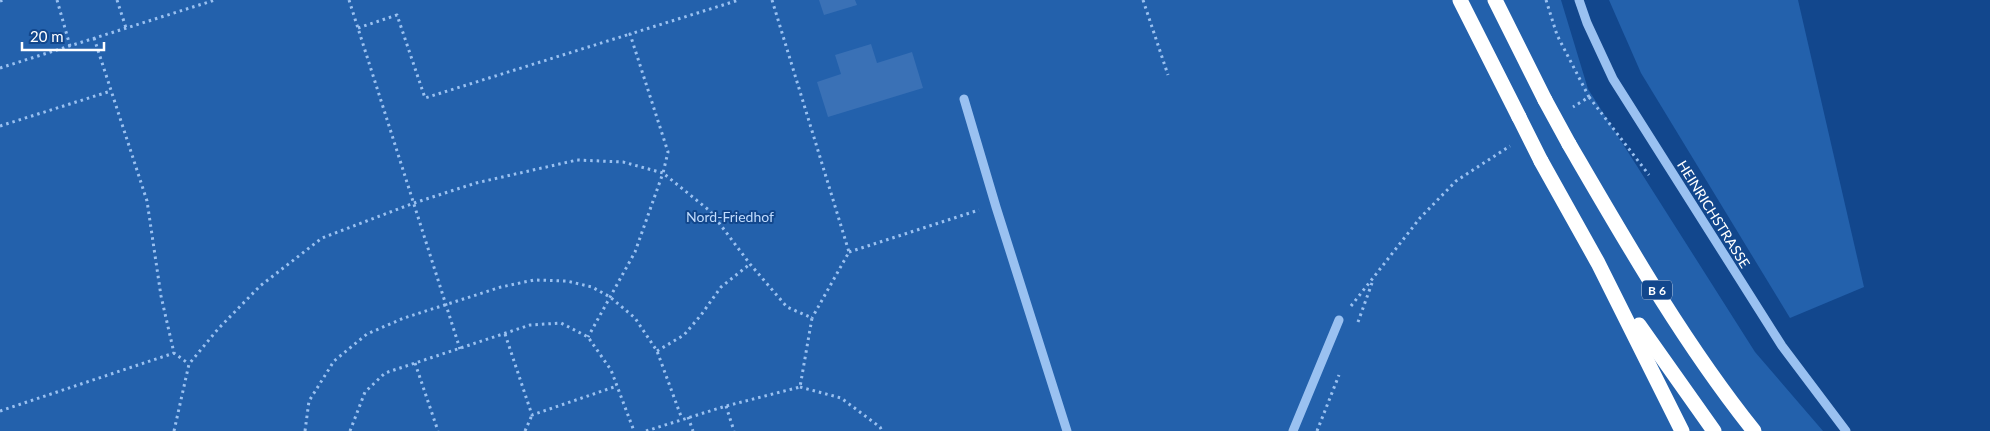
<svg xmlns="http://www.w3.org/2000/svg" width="1990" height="431" viewBox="0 0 1990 431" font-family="Lato,sans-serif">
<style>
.green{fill:#2361ac}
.building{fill:#3a71b6}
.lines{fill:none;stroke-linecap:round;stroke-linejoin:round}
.path{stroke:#9ac1f1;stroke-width:3;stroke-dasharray:2.5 4;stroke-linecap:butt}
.minor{stroke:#9ac1f1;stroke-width:9}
.highway{stroke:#fff;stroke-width:15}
.highway-bridge{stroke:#fff;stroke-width:15}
.labels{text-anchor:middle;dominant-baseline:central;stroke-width:4;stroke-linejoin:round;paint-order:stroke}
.shield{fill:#12478d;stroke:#b8c8dd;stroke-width:1}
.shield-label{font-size:12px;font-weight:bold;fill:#fff}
.street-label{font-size:14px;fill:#fff;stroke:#12478d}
.park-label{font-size:14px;fill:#c1dcfd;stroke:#12478d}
</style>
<rect width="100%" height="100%" fill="#12478d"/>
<g class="green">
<polygon points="0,0 1561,0 1588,89 1755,352 1823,431 0,431"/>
<polygon points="1609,0 1798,0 1864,287 1790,318 1641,73"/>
</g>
<g class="building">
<polygon points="819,0 855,0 857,5 824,15"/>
<polygon points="871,44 877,63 912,52 923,88 828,117 817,82 841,74 835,55"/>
</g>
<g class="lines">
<g class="path">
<polyline points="57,0 70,46"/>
<polyline points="117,0 126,28"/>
<polyline points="349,0 460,349"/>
<polyline points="772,0 849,252 812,318"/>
<polyline points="1143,0 1168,75"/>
<polyline points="1546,0 1557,35 1589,97 1573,107"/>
<polyline points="0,1 3,0"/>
<polyline points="358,28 397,15 425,98 630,34"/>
<polyline points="94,38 147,201 161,296 174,353 189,364"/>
<polyline points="0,68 215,0"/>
<polyline points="1589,97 1649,175"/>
<polyline points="0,126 111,91"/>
<polyline points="849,252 979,210"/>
<polyline points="1351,306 1420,218 1456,181 1510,146"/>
<polyline points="1358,322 1372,283"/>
<polyline points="505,334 532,415 617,386"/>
<polyline points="657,351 684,335 701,315 721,287 750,264"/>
<polyline points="415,363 438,431"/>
<polyline points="800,387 841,398 880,427 882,431"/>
<polyline points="726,406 734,431"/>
<polyline points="0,411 174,353"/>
<polyline points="688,417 693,431"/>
<polyline points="174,431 189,364 218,329 260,286 322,238 414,203 476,183 577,160 623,162 663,173 635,252 588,337"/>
<polyline points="305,431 309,401 334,361 367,334 404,318 501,287 534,280 567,281 592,287 610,297 635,318 657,351 682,419"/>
<polyline points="350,431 365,392 385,373 530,325 561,323 588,337 611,370 634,431"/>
<polyline points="525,431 532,415"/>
<polyline points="646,431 726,406 800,387 812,318 787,307 750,264 710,211 663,173 668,152 630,34 739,0"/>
<polyline points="1317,431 1339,375"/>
</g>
<g class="minor">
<polyline points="1579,0 1587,23 1613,79 1782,346 1846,431"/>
<polyline points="964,99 996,207 1067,431"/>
<polyline points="1293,431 1339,320"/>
</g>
<g class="highway">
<polyline points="1460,0 1519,117"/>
<polyline points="1495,0 1545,100"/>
<path d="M1569,144c57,98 114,198 185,287"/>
<polyline points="1541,161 1598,263 1682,431"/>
<polyline points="1639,325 1714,431"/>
</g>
<g class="highway-bridge">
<polyline points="1545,100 1569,144"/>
<polyline points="1519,117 1541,161"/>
</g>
</g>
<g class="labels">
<rect class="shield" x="1642" y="280.5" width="30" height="19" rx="4"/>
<g class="shield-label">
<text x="1657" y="290">B 6</text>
</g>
<g class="street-label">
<text transform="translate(1714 214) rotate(58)">HEINRICHSTRASSE</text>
</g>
<g class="park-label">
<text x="730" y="216">Nord-Friedhof</text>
</g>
</g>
<path d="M22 42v8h82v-8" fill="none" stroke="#ffffff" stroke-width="2.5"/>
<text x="30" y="42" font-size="15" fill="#ffffff" stroke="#12478d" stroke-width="4" paint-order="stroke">20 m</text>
</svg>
